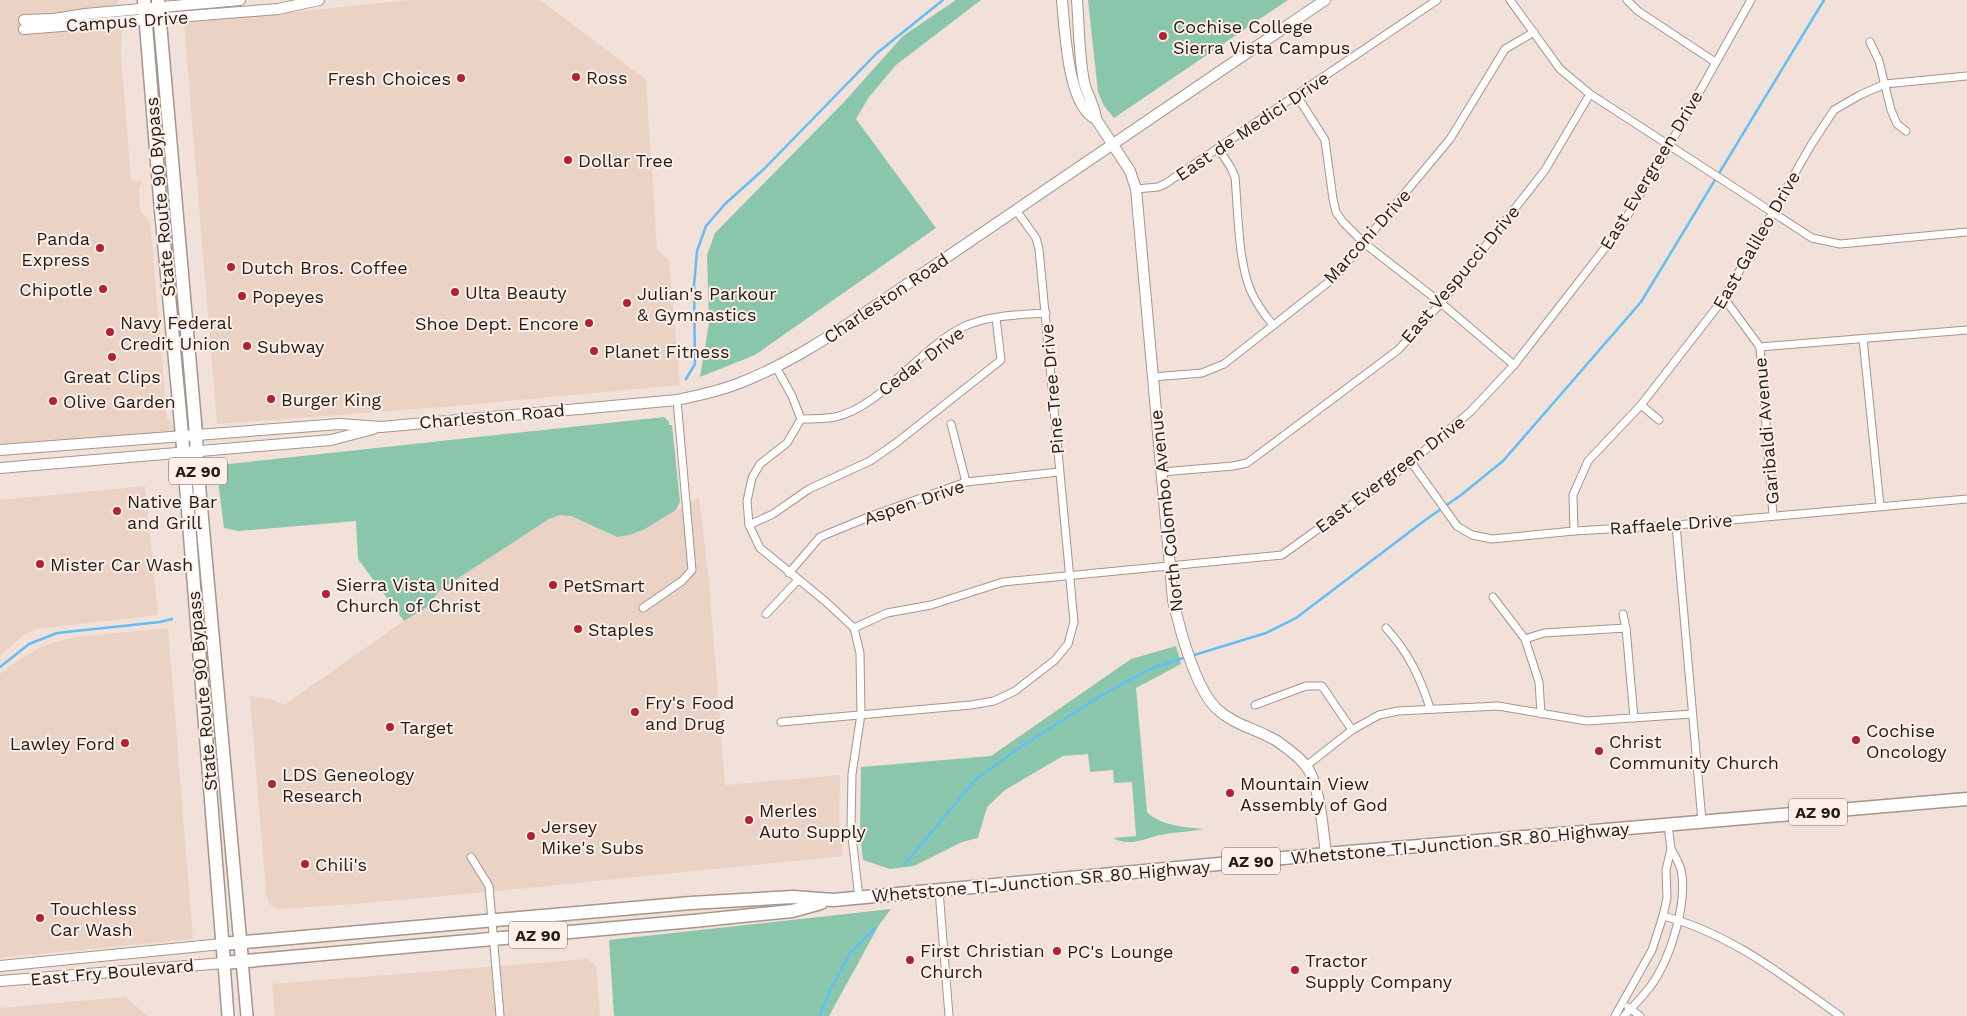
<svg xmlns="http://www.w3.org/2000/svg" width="1967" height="1016" viewBox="0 0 1967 1016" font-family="'Work Sans',sans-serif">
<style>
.built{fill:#ead2c5}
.grass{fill:#8ac6ab}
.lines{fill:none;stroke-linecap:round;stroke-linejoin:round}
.stream{stroke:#62bef5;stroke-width:2.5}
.street-casing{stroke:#a5958d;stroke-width:9}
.secondary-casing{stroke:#a5958d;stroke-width:12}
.primary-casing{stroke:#a5958d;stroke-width:14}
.highway-casing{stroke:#a5958d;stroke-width:15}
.street{stroke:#fff;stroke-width:7}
.secondary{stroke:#fff;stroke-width:10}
.primary{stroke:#fff;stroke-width:11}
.highway{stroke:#fff;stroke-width:12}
.poi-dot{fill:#b32134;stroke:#fdefe8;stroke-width:2}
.labels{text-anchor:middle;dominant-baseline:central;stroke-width:4;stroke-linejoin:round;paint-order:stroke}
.shield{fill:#fdefe8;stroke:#645c57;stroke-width:1}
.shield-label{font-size:16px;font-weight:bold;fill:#231d19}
.street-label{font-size:18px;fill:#231d19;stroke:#fdefe8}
.poi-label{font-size:18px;fill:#231d19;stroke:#fdefe8;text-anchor:start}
</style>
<rect width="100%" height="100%" fill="#f2e1d8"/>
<g class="built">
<polygon points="0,0 118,0 122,31 121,58 131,180 142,181 139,189 140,211 150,221 167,418 182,435 0,450"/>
<polygon points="410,0 540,0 646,80 657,250 669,260 680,385 455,406 217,424 184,23"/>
<polygon points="145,486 158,615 36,629 21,637 0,656 0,500"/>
<polygon points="699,497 709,581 725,785 840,775 839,825 843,856 489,892 353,904 279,909 273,907 269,903 266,894 250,696 272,699 284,705 404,621 427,607 440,590 549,519 560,515 571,516 616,537 645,529"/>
<polygon points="168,628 193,939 0,958 0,674 20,659 45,645 75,637"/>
<polygon points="588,959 596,966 600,1016 275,1016 272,984"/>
<polygon points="125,997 148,1016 0,1016 0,1008"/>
</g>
<g class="grass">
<polygon points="956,0 981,0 896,65 869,97 856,119 936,228 755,355 700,377 709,323 707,255 715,233 844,102 903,36"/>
<polygon points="1088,0 1288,0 1114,118 1104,106 1098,92"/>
<polygon points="664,417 669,422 669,425 672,425 680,502 676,510 645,529 629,535 617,537 571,516 560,515 549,519 440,590 427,607 404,621 358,559 356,521 238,531 224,528 217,473 228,464"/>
<path d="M1176,646l5,18 -45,24 11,124c14,14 38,15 57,17 -14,3 -30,3 -44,6 -17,4 -30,12 -47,3l23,-2 -4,-54 -18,1 -1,-13 -23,2 -2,-18 -25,2 -58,34 -18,17 -9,31 -16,4 -48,24 -24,3 -27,-9 -3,-28 1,-65 130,-11 140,-97z"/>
<polygon points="891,909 879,925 829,1016 614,1016 609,940"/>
</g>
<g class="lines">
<g class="stream">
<polyline points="686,379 695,364 694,285 697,251 706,226 725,204 764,169 877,53 943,0"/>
<polyline points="1191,656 1266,633 1296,618 1424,521 1461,495 1503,461 1641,302 1824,0"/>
<polyline points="0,667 29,644 57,633 160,622 172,619"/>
<polyline points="904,865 976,779 1025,744 1104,694 1150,669 1186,657"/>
<polyline points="820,1016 830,990 851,952 875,928"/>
</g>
<defs>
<g id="street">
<polyline points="1510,0 1560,69 1590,94 1812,238 1840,244 1967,232"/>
<polyline points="1627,0 1638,11 1715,62"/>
<polyline points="1870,42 1879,61 1891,110 1897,124 1906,131"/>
<polyline points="1297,96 1325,140 1333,199 1336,212 1343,222 1364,243 1441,303 1514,365"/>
<path d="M1219,149l12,19 4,9c3,33 3,82 15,112 5,13 14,25 23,36"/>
<polyline points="1136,189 1158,187 1165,184 1437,0"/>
<polyline points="1724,298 1760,347 1773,515"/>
<polyline points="1863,339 1880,506"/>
<polyline points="1760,347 1967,330"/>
<polyline points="776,367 792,396 801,419 787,443 760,464 752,478 747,501 749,525 760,548 825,601 854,628 860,653 861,714 852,774 851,828 859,898"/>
<polyline points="1153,377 1202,373 1224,364 1335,277 1450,139 1505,49 1534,32"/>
<polyline points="1641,405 1659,420"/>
<path d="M801,419c11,0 23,0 34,-2 45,-9 85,-69 128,-90 25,-12 55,-12 83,-14"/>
<polyline points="951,424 966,482"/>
<polyline points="1411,462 1457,526 1472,535 1492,539 1574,531 1676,525 1967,499"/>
<polyline points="1162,472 1233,466 1247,463 1398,350 1441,303 1545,170 1590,94"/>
<polyline points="749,525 773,514 809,489 870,461 896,443 1001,360 996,318"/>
<polyline points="1676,525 1702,821"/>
<polyline points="1574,531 1573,495 1588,461 1641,405 1724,298 1811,145 1834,110 1860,95 1885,84 1967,76"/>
<polyline points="789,573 820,537 871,516 966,482 1059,472"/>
<polyline points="1493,597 1525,639 1539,682 1541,714"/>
<polyline points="643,608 682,581 692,570 677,400"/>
<polyline points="766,614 798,580"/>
<polyline points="1623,614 1626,628"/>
<polyline points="854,628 887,613 931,605 1003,582 1282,555 1411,462 1470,412 1514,365 1619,230 1669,146 1751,0"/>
<path d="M1386,628c22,24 34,49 44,80"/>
<polyline points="1525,639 1544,633 1626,628 1634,718"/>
<polyline points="1255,705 1306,686 1322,686 1352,730"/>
<polyline points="781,722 971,705 994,701 1015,691 1055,660 1068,644 1074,622 1039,249 1036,238 1016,210"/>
<polyline points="1306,766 1352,730 1379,715 1398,711 1498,706 1587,721 1692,714"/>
<polyline points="471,857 489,886 500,1016"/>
<polyline points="939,890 949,1016"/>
<path d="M1663,916c67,17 122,61 177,100"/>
<polyline points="1628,1007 1640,1016"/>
<polyline points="1615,1016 1652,950 1663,916 1667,898 1666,870 1671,849 1668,825"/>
<path d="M1624,1016c9,-9 18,-19 26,-29 20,-27 38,-84 31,-117 -2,-8 -6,-14 -10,-21"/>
</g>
<g id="secondary">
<path d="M1062,0c3,28 5,106 34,119"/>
<path d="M1077,0c2,27 2,56 7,82 3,13 11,24 12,37l34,52 6,18 37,411c7,30 22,88 44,109 17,16 40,20 60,32 7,5 24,18 29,25 14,18 17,65 20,88"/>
<polyline points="24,20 54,19 85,14 240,0"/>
<polyline points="24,29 278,9 319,0"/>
<path d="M0,450l340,-26 41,3 296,-27c23,-5 47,-10 70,-20 44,-18 83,-44 122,-70l456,-310"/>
<polyline points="0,468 331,440 373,429"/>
<polyline points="0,966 222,944"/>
<polyline points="0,981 224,963"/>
</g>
<g id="primary">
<polyline points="242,961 247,1016"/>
<polyline points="224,963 228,1016"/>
</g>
<g id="highway">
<polyline points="144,0 160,199 182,435 224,963 693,921 792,911 821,903"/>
<polyline points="158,0 196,434 197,463 242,961"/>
<polyline points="222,944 691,903 793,897 833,900 1326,854 1967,799"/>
</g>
</defs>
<use href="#street" class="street-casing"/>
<use href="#secondary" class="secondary-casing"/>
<use href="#primary" class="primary-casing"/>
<use href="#highway" class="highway-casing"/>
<use href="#street" class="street"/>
<use href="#secondary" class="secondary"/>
<use href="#primary" class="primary"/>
<use href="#highway" class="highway"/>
</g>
<g class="poi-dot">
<circle cx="1163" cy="36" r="5"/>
<circle cx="576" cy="77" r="5"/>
<circle cx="461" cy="78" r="5"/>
<circle cx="568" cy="160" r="5"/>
<circle cx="100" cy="248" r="5"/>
<circle cx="231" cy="267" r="5"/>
<circle cx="103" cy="289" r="5"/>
<circle cx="455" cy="292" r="5"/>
<circle cx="242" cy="296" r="5"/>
<circle cx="627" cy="303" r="5"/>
<circle cx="589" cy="323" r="5"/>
<circle cx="110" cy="332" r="5"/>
<circle cx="247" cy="346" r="5"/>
<circle cx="594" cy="351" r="5"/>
<circle cx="112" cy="357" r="5"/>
<circle cx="271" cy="399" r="5"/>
<circle cx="53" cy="401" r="5"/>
<circle cx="117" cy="511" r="5"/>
<circle cx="40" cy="564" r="5"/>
<circle cx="553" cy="585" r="5"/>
<circle cx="326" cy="594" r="5"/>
<circle cx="578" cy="629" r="5"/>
<circle cx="635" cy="712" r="5"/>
<circle cx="390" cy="727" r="5"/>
<circle cx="1856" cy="740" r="5"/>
<circle cx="125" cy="743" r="5"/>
<circle cx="1599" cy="751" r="5"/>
<circle cx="272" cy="784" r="5"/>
<circle cx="1230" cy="793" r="5"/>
<circle cx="749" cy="820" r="5"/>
<circle cx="531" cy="836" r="5"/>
<circle cx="305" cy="864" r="5"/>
<circle cx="40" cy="918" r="5"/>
<circle cx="1057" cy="951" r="5"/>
<circle cx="910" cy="960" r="5"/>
<circle cx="1295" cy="970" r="5"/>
</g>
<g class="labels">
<g class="shield">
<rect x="169" y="457.5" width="58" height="27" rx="4"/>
<rect x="1789" y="798.5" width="58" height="27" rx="4"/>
<rect x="1222" y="847.5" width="58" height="27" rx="4"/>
<rect x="509" y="921.5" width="58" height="27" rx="4"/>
</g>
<g class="shield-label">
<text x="198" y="471">AZ 90</text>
<text x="1818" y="812">AZ 90</text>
<text x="1251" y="861">AZ 90</text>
<text x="538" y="935">AZ 90</text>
</g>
<g class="street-label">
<text transform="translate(127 21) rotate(-4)">Campus Drive</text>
<text transform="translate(1252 126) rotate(-34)">East de Medici Drive</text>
<text transform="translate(1651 170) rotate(-59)">East Evergreen Drive</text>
<text transform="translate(160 197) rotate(-95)">State Route 90 Bypass</text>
<text transform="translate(1367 236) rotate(-48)">Marconi Drive</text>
<text transform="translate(1756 240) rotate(-60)">East Galileo Drive</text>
<text transform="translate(1460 274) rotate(-50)">East Vespucci Drive</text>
<text transform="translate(886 298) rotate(-34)">Charleston Road</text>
<text transform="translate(921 361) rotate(-37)">Cedar Drive</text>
<text transform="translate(1052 389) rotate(-95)">Pine Tree Drive</text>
<text transform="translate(492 416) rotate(-5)">Charleston Road</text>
<text transform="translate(1766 431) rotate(-95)">Garibaldi Avenue</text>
<text transform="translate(1390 474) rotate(-37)">East Evergreen Drive</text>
<text transform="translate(914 502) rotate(-19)">Aspen Drive</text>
<text transform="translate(1166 511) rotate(-96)">North Colombo Avenue</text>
<text transform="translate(1671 524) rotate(-4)">Raffaele Drive</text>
<text transform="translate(202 691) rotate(-95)">State Route 90 Bypass</text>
<text transform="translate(1460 843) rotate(-5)">Whetstone TI-Junction SR 80 Highway</text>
<text transform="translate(1041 881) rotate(-5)">Whetstone TI-Junction SR 80 Highway</text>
<text transform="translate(112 972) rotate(-5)">East Fry Boulevard</text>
</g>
<g class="poi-label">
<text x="1173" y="26">Cochise College<tspan x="1173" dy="21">Sierra Vista Campus</tspan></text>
<text x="586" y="77">Ross</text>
<text x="451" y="78" text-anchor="end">Fresh Choices</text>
<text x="578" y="160">Dollar Tree</text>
<text x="90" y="238" text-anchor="end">Panda<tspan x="90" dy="21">Express</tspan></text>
<text x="241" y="267">Dutch Bros. Coffee</text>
<text x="93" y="289" text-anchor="end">Chipotle</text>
<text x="465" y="292">Ulta Beauty</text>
<text x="637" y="293">Julian's Parkour<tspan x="637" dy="21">&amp; Gymnastics</tspan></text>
<text x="252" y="296">Popeyes</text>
<text x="120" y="322">Navy Federal<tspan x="120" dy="21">Credit Union</tspan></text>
<text x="579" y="323" text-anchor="end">Shoe Dept. Encore</text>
<text x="257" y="346">Subway</text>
<text x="604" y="351">Planet Fitness</text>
<text x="112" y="376" text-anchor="middle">Great Clips</text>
<text x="281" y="399">Burger King</text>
<text x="63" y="401">Olive Garden</text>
<text x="127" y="501">Native Bar<tspan x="127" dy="21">and Grill</tspan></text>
<text x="50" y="564">Mister Car Wash</text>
<text x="336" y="584">Sierra Vista United<tspan x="336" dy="21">Church of Christ</tspan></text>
<text x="563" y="585">PetSmart</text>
<text x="588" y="629">Staples</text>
<text x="645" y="702">Fry's Food<tspan x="645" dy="21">and Drug</tspan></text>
<text x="400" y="727">Target</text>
<text x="1866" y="730">Cochise<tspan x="1866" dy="21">Oncology</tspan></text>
<text x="1609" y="741">Christ<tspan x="1609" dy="21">Community Church</tspan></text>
<text x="115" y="743" text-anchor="end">Lawley Ford</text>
<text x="282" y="774">LDS Geneology<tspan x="282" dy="21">Research</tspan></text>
<text x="1240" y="783">Mountain View<tspan x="1240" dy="21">Assembly of God</tspan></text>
<text x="759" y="810">Merles<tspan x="759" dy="21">Auto Supply</tspan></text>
<text x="541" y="826">Jersey<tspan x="541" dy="21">Mike's Subs</tspan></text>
<text x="315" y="864">Chili's</text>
<text x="50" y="908">Touchless<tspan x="50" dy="21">Car Wash</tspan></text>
<text x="920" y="950">First Christian<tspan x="920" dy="21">Church</tspan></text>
<text x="1067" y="951">PC's Lounge</text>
<text x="1305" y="960">Tractor<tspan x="1305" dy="21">Supply Company</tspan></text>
</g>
</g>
</svg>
